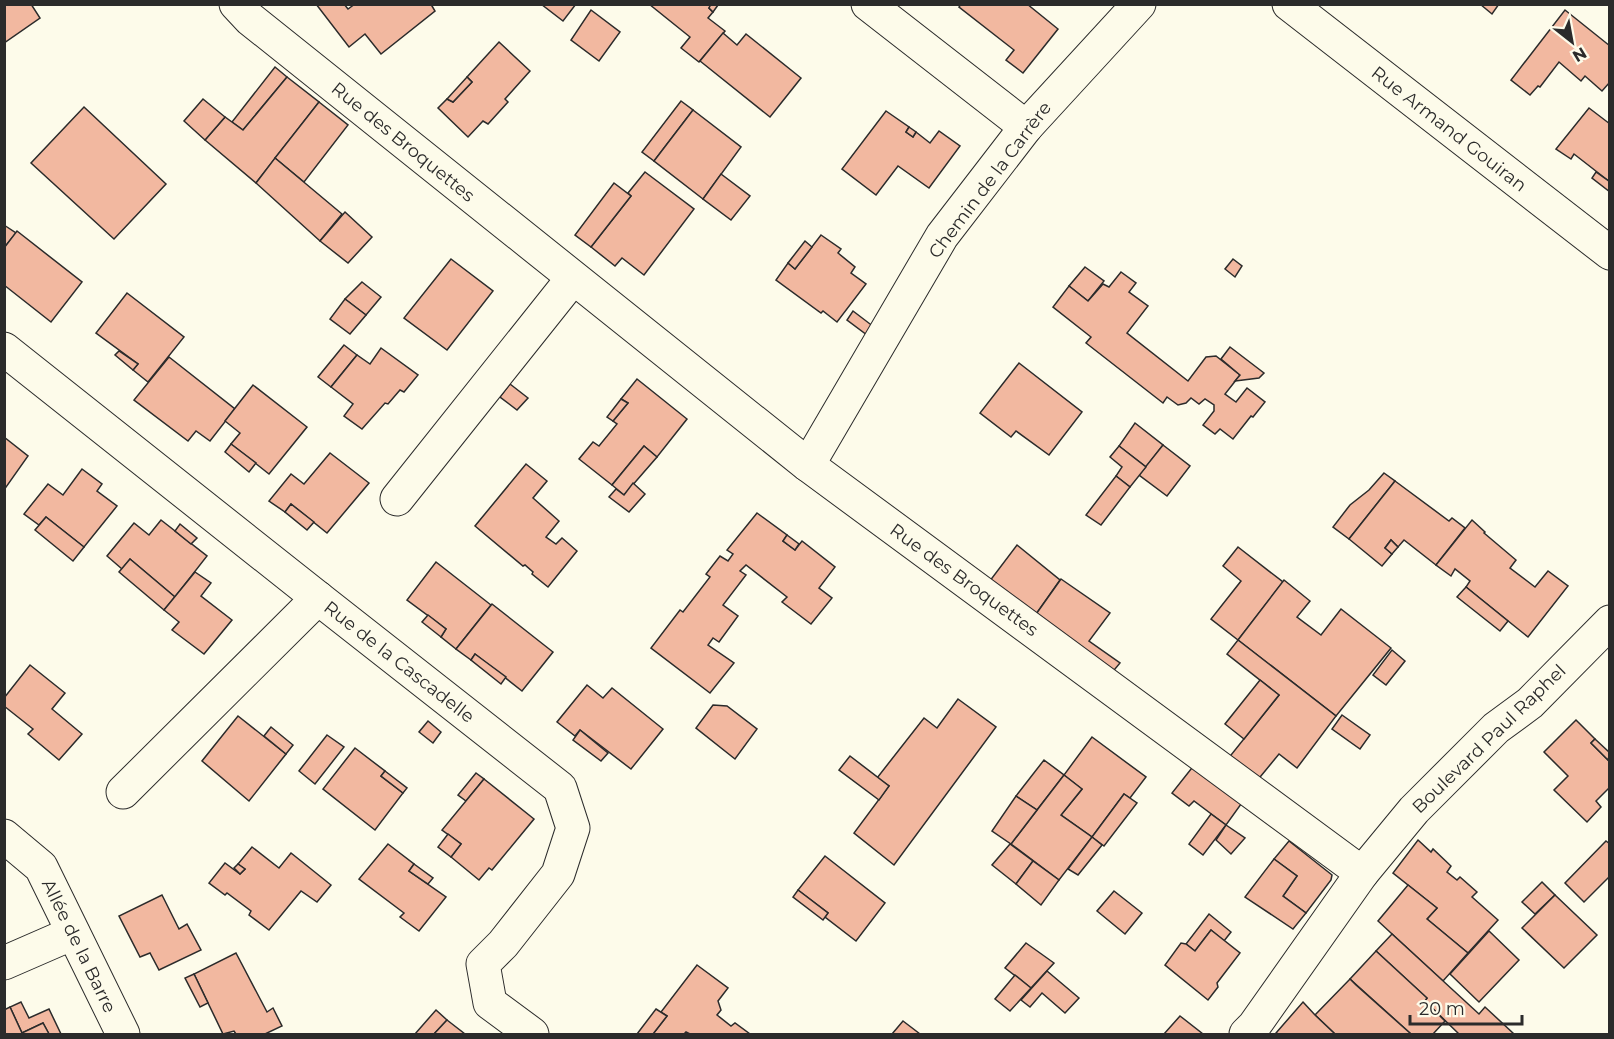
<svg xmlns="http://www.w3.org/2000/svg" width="1614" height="1039" viewBox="0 0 1614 1039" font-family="Montserrat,sans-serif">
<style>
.building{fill:#f2b8a0;stroke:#2b2b2b;stroke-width:1.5}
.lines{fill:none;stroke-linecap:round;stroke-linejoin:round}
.minor-casing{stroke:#2b2b2b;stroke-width:35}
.minor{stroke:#fdfbea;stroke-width:33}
.labels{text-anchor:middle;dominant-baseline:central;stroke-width:4.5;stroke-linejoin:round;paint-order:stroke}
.street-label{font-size:18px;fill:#2b2b2b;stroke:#fdfbea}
</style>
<rect width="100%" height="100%" fill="#fdfbea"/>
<g class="building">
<polygon points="4,4 31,4 40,18 4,43"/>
<polygon points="316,4 344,4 348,9 355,4 434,4 432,6 435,11 381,54 365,34 349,47"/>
<polygon points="541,4 576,4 563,21"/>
<polygon points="649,4 711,4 709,8 713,12 708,18 725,31 699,62 681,48 690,37"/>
<polygon points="711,4 718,5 713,12 709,8"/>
<polygon points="961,4 1027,4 1058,29 1023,73 1006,60 1014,50 959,7"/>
<polygon points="1480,4 1499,4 1492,14"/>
<polygon points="591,10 620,32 599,61 571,40"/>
<polygon points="1565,10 1610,46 1610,82 1602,91 1585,76 1581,81 1559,62 1540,87 1538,86 1530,95 1511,80"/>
<polygon points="723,33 737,45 746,34 801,78 770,117 700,61"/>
<polygon points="499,42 530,71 505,99 508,102 488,124 483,121 468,137 438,108 447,99 453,102 472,82 467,77"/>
<polygon points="275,67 287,77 243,130 232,122"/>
<polygon points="287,77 319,102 256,183 205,140 225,117 243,130"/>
<polygon points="467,77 472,82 453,102 447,99"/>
<polygon points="203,99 225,117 205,140 184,121"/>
<polygon points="681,101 693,110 654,161 642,152"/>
<polygon points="319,102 348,125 304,182 275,158"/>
<polygon points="84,107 166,184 114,239 31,163"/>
<polygon points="1589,108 1610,124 1610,182 1574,154 1571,159 1556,149"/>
<polygon points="693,110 741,147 703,199 654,161"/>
<polygon points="886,111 909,127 906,132 913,137 916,132 930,143 939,131 960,146 929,188 898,166 876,195 842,169"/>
<polygon points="909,127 916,132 913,137 906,132"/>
<polygon points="275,158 342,214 320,241 256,183"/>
<polygon points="645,172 694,209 644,275 622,258 615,266 591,247 631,196 628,193"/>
<polygon points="1596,172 1610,182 1610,192 1592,178"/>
<polygon points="721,174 750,196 731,220 703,199"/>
<polygon points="614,183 631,196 591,247 575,235"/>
<polygon points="345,212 372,237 348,263 320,241"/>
<polygon points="4,225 16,233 4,248"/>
<polygon points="17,231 82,282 51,322 4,285 4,248"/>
<polygon points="821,235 841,249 838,253 855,267 851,273 866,284 837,322 823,311 821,313 776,280 788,263 795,269"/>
<polygon points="805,241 812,247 795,269 788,263"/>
<polygon points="451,259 493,291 447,350 404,318"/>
<polygon points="1233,259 1242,266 1235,277 1225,269"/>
<polygon points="1085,267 1104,281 1088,301 1069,286"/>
<polygon points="1121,272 1136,283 1129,292 1148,306 1127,333 1188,381 1206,357 1216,356 1240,375 1225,394 1236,402 1247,388 1265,402 1253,417 1251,416 1233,439 1220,429 1215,434 1203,425 1214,411 1214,405 1205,399 1199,404 1191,398 1186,403 1178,405 1167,397 1163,403 1086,343 1091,337 1053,307 1069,286 1088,301 1103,284 1109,287"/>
<polygon points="362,282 381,297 366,315 345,299"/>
<polygon points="127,293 184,337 148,382 133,370 138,364 96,333"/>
<polygon points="345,299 366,315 350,334 330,319"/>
<polygon points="853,311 874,327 867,335 847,320"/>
<polygon points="344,345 357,355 331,387 318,377"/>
<polygon points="1230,347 1264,373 1259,378 1235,381 1240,375 1221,359"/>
<polygon points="381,348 418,375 404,392 400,390 388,404 385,403 362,429 344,416 353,404 331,387 357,355 370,364"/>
<polygon points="119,351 138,364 133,370 115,355"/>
<polygon points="169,357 235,409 210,441 196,431 188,441 134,400"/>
<polygon points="1019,363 1082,412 1049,455 1016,431 1011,437 980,413"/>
<polygon points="637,379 687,419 657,457 644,446 612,485 579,459 593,442 599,446 617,424 613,421 628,403 621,399"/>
<polygon points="510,384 528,398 517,410 500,397"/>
<polygon points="253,385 307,427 269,474 231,444 240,433 225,421"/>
<polygon points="621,399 628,403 613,421 607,417"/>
<polygon points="1135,423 1163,445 1146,467 1119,446"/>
<polygon points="4,437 28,456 4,490"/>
<polygon points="231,444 256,463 249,472 225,452"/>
<polygon points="1163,445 1190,466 1167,496 1139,475"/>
<polygon points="644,446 657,457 624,495 612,485"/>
<polygon points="1119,446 1146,467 1130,487 1116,476 1122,467 1110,457"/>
<polygon points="330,453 369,483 327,533 291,504 285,512 269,501 291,474 304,484"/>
<polygon points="526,464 547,481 533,498 559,521 546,537 556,544 562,538 577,551 548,587 532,574 533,572 525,565 523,566 475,526"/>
<polygon points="82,469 102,484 97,491 117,506 84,547 46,517 39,525 24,514 48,484 63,495"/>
<polygon points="1384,473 1395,481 1349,539 1333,527 1350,505 1369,490"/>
<polygon points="1116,476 1130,487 1101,525 1086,515"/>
<polygon points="1395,481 1449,521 1452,518 1465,528 1436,565 1404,540 1398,547 1391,540 1385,548 1392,554 1382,566 1349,539"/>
<polygon points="633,483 645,494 629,512 609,497 616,489 624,495"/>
<polygon points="291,504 314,522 307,530 285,512"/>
<polygon points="757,513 787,535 783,541 795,550 802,541 835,567 819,588 832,598 811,624 782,602 787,597 746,565 740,571 746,575 723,605 738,616 719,642 713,638 708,645 734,663 710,693 651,648 680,610 683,612 710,577 706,574 720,556 728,561 733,554 727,550"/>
<polygon points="46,517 84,547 73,561 35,530"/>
<polygon points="161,520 207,556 175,597 130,559 122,569 107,556 134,523 149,535"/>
<polygon points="1472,520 1485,532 1484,533 1516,560 1510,568 1535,587 1548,571 1568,586 1528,637 1466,587 1470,581 1455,569 1451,576 1436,565"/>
<polygon points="180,524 197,538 191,544 175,531"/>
<polygon points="787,535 799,544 795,550 783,541"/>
<polygon points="1391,540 1398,547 1392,554 1385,548"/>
<polygon points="1017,545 1060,580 1034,617 989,582"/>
<polygon points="1238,547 1283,582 1238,640 1211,619 1241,581 1223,566"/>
<polygon points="130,559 175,597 164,610 119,572"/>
<polygon points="436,562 491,605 456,649 441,637 446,629 407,600"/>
<polygon points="195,572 211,583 201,596 232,620 204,654 172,630 179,622 164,610"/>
<polygon points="1061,579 1110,613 1089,641 1120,663 1110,675 1034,617"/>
<polygon points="1284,580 1310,601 1297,617 1321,635 1341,609 1391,648 1336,716 1238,640"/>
<polygon points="1466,587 1508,621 1500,631 1457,597"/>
<polygon points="492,604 553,652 522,691 475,654 471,660 456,649"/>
<polygon points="428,615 446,629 441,637 422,622"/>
<polygon points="1238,640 1336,716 1297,768 1279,754 1256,782 1227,760 1279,695 1227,654"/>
<polygon points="1392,650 1405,661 1386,685 1373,675"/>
<polygon points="475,654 506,677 501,684 471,660"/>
<polygon points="30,665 65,693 52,709 82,734 59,760 28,734 33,729 4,706 4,698"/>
<polygon points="1260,680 1279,695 1244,739 1225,724"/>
<polygon points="587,685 603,698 612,688 663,729 631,769 580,730 575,736 557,722"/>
<polygon points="958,699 996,727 894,865 854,833 889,786 877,778 924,718 937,728"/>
<polygon points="713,705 727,706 757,729 735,759 696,728"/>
<polygon points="1342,715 1370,735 1360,749 1332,729"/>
<polygon points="238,716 286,754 249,801 202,761"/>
<polygon points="1576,720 1595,739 1591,743 1608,760 1610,758 1610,787 1596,801 1601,807 1587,822 1554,790 1568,776 1544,752"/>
<polygon points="428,721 441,732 433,743 419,732"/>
<polygon points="271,727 293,745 286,754 264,736"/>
<polygon points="580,730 608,753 601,761 573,740"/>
<polygon points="327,735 344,747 315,784 299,771"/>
<polygon points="1092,737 1146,777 1130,798 1124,794 1092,837 1061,815 1082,789 1064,775"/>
<polygon points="1595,739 1610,753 1608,760 1591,743"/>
<polygon points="355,748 385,771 381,776 403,793 375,830 323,789"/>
<polygon points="850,756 889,786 879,800 839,770"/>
<polygon points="1044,760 1064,775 1037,810 1016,796"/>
<polygon points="1195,764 1244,800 1226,825 1194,801 1189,806 1172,793"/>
<polygon points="385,771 407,788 403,793 381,776"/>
<polygon points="476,773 484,779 466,801 458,795"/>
<polygon points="1064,775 1082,789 1061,815 1092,837 1059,880 1011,844"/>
<polygon points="484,779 534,819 492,870 489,868 479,880 451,857 461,844 442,830"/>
<polygon points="1124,794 1137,803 1104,846 1092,837"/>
<polygon points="1016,796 1037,810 1011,844 992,831"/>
<polygon points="1211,814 1226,825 1203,855 1189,844"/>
<polygon points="1226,825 1245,838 1231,854 1216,840"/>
<polygon points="448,834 461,844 451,857 438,847"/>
<polygon points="1092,837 1102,845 1078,875 1068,869"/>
<polygon points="1418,840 1431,852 1433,849 1451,866 1447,872 1457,880 1460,877 1477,892 1472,897 1498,920 1468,953 1427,919 1437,908 1393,873"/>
<polygon points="1289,841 1332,875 1331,880 1306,913 1283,896 1297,876 1274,859"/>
<polygon points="1606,841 1610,844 1610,876 1584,902 1565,883"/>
<polygon points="388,844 414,864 409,871 446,897 419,931 400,917 404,913 359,879"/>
<polygon points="1010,844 1033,861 1016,884 992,865"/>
<polygon points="252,847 279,868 291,853 331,885 317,902 301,891 269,930 249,915 251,911 227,893 225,895 209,883 225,863 240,874 245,869 238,864"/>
<polygon points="825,856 885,903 856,941 825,917 828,913 798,890"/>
<polygon points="1274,859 1297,876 1283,896 1306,913 1293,929 1245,897"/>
<polygon points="1033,861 1059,880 1041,905 1016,884"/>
<polygon points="238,864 245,869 240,874 234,868"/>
<polygon points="414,864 433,878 428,884 409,871"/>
<polygon points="1542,882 1555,895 1535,914 1522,902"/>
<polygon points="1408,885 1437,908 1427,919 1468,953 1443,981 1378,921"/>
<polygon points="798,890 828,913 823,920 793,897"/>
<polygon points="1114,891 1142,913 1125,934 1097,911"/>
<polygon points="162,895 179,929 187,924 201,950 159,970 150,953 140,957 119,916"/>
<polygon points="1555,895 1597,935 1564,968 1522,928"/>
<polygon points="1209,914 1231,932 1224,941 1211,930 1195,951 1186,944"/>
<polygon points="1211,930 1240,953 1217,983 1218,987 1208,1000 1165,965 1181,943 1186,944 1195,951"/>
<polygon points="1489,931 1519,960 1479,1002 1450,974"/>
<polygon points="1392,934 1479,1014 1485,1007 1514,1034 1459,1034 1425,1001 1427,998 1376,951"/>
<polygon points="1026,943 1054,963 1031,988 1005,968"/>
<polygon points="1376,951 1427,998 1425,1001 1445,1021 1433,1034 1411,1034 1350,979"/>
<polygon points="236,953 267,1012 273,1008 282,1026 265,1034 236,1034 234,1031 223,1034 194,974"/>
<polygon points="697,965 728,988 718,1001 721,1010 717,1015 731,1026 735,1023 750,1034 690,1034 686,1032 684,1034 653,1034 667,1016 661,1012"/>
<polygon points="1047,971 1079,998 1065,1013 1042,993 1030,1007 1021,1000"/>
<polygon points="194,974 208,1003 200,1007 185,978"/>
<polygon points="1015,975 1031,988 1010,1011 995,999"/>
<polygon points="1350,979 1356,985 1411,1034 1335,1034 1315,1015"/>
<polygon points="21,1002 29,1018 49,1009 61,1034 49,1034 43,1023 22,1033 10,1007"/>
<polygon points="1303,1002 1315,1015 1335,1034 1278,1034 1276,1033"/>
<polygon points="10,1007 22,1033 43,1023 49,1034 4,1034 4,1010"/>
<polygon points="656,1009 667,1016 653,1034 637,1034"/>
<polygon points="436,1010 447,1020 434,1034 415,1034"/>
<polygon points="1180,1016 1203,1034 1164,1034"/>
<polygon points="447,1020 465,1034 434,1034"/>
<polygon points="903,1021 920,1034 892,1034"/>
</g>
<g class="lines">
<defs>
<g id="minor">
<polyline points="236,4 250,19 808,465 1362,873"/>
<polyline points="868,4 1026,127"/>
<polyline points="1289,4 1610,253"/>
<polyline points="4,349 318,598 560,788 573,828 558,874 503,944 483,964 490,1003 532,1034"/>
<polyline points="808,465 942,236 1026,127 1139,4"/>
<polyline points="397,499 573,278"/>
<polyline points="123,792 318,598"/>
<polyline points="4,836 41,867 123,1034"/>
<polyline points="4,963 73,933"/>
<polyline points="1246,1034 1254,1026 1362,873 1414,810 1496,728 1530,703 1610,622"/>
</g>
</defs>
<use href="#minor" class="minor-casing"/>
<use href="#minor" class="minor"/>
</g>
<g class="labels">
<g class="street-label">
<text transform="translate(1449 129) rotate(38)">Rue Armand Gouiran</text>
<text transform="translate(403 142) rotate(39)">Rue des Broquettes</text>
<text transform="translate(990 180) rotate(-53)">Chemin de la Carrère</text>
<text transform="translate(964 580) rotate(36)">Rue des Broquettes</text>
<text transform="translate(399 662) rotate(38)">Rue de la Cascadelle</text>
<text transform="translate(1489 739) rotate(-44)">Boulevard Paul Raphel</text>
<text transform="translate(79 946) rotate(64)">Allée de la Barre</text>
</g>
</g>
<rect width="1614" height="1039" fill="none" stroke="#2b2b2b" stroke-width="12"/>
<g transform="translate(1572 42) rotate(149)" stroke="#fdfbea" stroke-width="4.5" paint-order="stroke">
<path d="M0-4.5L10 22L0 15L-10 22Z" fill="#2b2b2b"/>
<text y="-9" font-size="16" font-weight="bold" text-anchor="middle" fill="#2b2b2b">N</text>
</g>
<path d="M1410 1015v9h112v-9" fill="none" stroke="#2b2b2b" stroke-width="3"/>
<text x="1419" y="1015" font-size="18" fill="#2b2b2b" stroke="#fdfbea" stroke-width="4.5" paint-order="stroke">20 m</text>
</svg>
